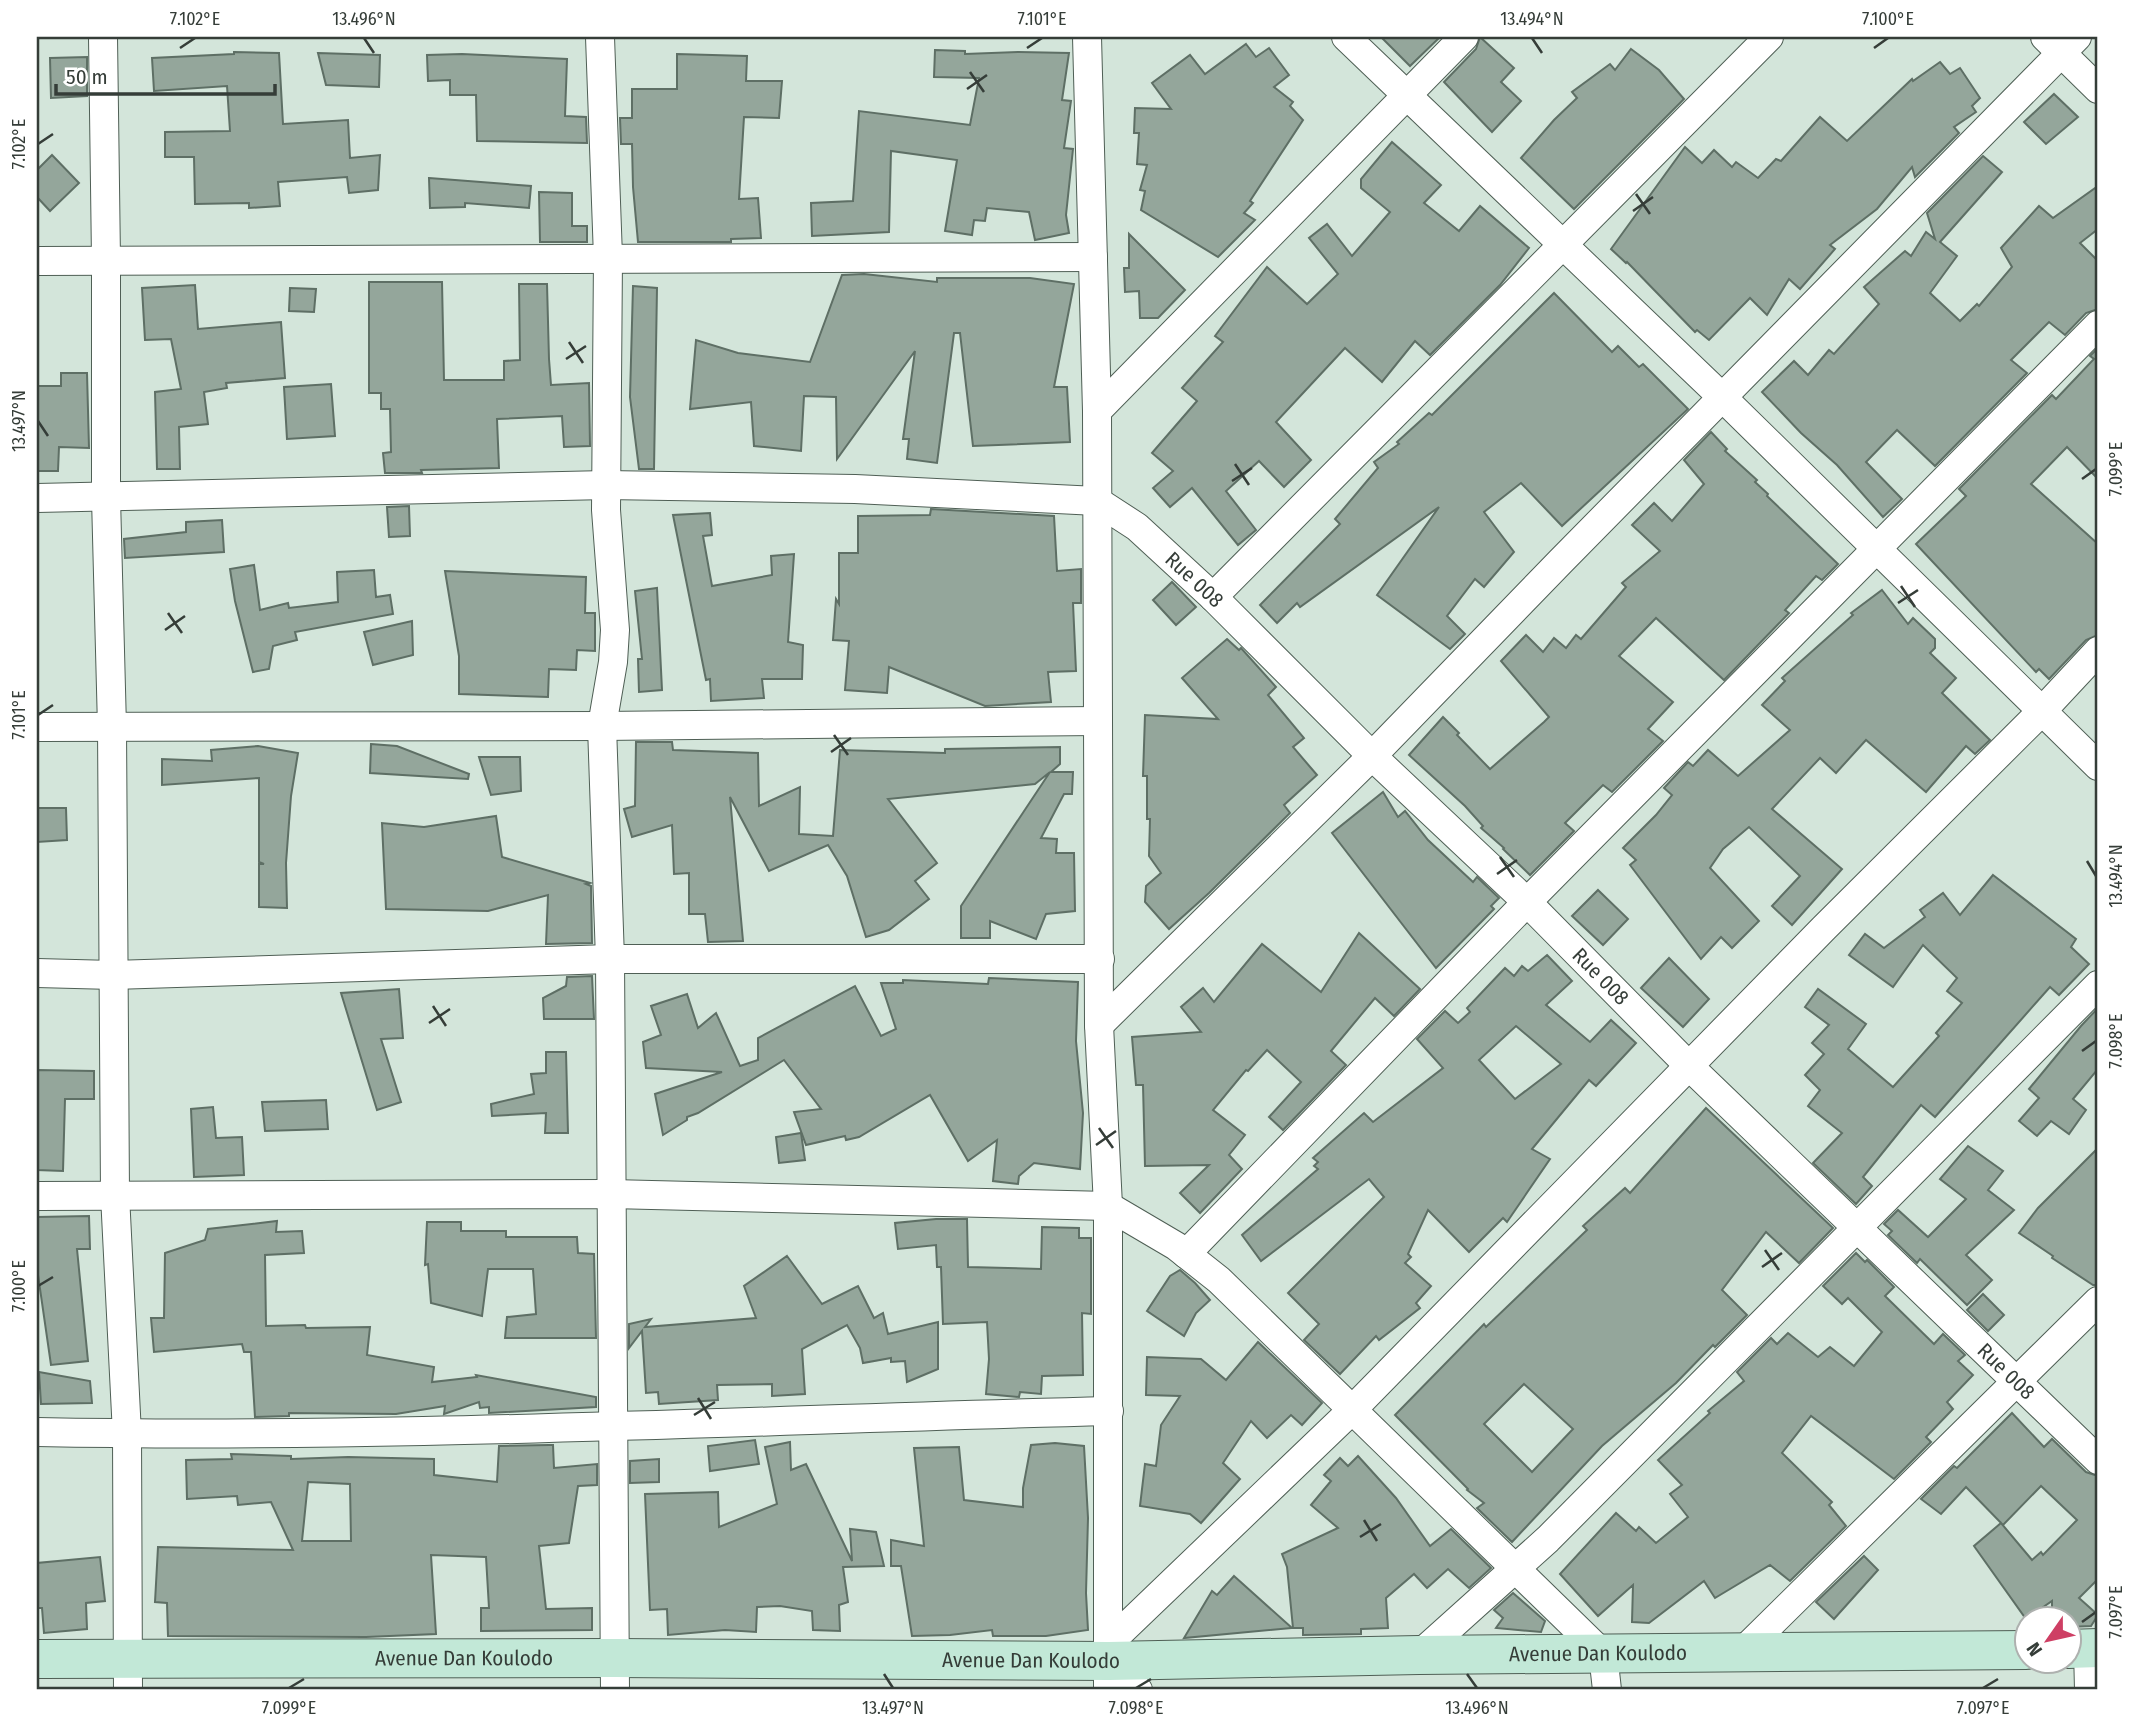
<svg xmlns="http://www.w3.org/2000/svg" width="2135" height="1727" viewBox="0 0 2135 1727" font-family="'Fira Sans Condensed',sans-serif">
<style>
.building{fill:#94a69b;stroke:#5e6f65;stroke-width:2;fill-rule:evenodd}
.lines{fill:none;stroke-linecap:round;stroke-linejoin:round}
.street-casing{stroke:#4f5f55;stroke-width:30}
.secondary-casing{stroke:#4f5f55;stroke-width:40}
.street{stroke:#fff;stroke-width:28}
.secondary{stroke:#c2e8d7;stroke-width:38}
.ticks{fill:none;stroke:#353d38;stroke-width:2.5}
.labels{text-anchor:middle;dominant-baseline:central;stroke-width:5;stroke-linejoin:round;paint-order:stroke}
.street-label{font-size:21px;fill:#353d38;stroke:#fff}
.neatline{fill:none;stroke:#353d38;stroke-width:2.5}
.ticks-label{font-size:18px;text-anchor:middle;fill:#353d38}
</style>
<rect width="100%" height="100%" fill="#d3e5da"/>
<g class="building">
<polygon points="1381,37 1440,37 1410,66"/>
<polygon points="1480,37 1514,68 1501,82 1521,101 1492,132 1444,82 1476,49"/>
<polygon points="1246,44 1256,57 1269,48 1289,75 1274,87 1293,102 1290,106 1303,120 1250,201 1253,203 1244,213 1255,220 1218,257 1141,210 1145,191 1140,190 1147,165 1137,164 1139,133 1134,133 1135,108 1171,109 1152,83 1190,55 1205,74"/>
<polygon points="1631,49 1659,70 1684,99 1574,209 1521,158 1554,120 1577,98 1572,92 1610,64 1615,70"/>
<polygon points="935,50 965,51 965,54 1019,52 1069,53 1062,100 1071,101 1064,148 1073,149 1066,215 1069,233 1035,240 1029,212 987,208 985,221 974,220 972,235 945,231 957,160 891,151 889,232 812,236 811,203 853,201 859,111 970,125 979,78 934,77"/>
<polygon points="234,52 279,53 283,124 348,120 350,158 380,155 378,190 349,193 347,177 278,182 280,206 249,208 249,203 195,204 194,157 165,157 165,132 230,131 227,86 154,91 152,58 234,54"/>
<polygon points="318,53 380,55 379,87 326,85"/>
<polygon points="462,54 567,59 565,116 586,117 587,143 477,141 476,95 450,95 450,80 428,81 427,55"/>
<polygon points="677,54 747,56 746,81 782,81 779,118 744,117 739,199 758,198 761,238 731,239 731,242 638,242 633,187 632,144 621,144 620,118 632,118 632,89 677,89"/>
<polygon points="87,57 87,96 51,98 50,58"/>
<polygon points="1940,62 1950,74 1960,68 1980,98 1972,106 1976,112 1954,127 1959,133 1915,177 1912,167 1877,209 1830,245 1835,249 1800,289 1789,279 1767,315 1750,298 1709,340 1697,330 1695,332 1627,262 1626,263 1611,249 1685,147 1702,163 1714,150 1732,167 1736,162 1758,178 1776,159 1781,161 1820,117 1847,141 1912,79 1913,81"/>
<polygon points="2054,94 2078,117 2046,144 2024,122"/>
<polygon points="1392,142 1441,185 1424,203 1459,231 1480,206 1529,248 1500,285 1430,355 1415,341 1382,382 1345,348 1276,422 1311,460 1284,487 1259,461 1226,491 1256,530 1238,545 1192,488 1170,507 1153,488 1173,471 1152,453 1197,401 1182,388 1223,342 1215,336 1267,267 1307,304 1338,274 1309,238 1327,224 1352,256 1390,212 1361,188 1361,179"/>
<polygon points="52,155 79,183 50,211 37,197 37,170"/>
<polygon points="1983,156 2002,172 1940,242 1957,256 1930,293 1960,321 1977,304 1979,306 2012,267 2001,248 2039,206 2053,218 2098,186 2098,229 2080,243 2098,261 2098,309 2086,313 2065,335 2049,322 2011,360 2027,373 1935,466 1897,430 1866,462 1902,499 1883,517 1837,465 1801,433 1762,392 1794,361 1808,375 1829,350 1834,354 1879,304 1864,287 1905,251 1911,256 1926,232 1935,239 1927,213"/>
<polygon points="429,178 531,186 529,208 465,203 465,207 430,208"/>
<polygon points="539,192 572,193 572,226 587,226 587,242 540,242"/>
<polygon points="1129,234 1185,290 1158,318 1140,318 1139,291 1125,292 1124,268 1129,268"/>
<polygon points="864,274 937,282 937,278 1030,278 1074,284 1054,387 1067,387 1070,442 973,446 960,333 954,333 937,463 907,459 909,439 903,439 915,351 837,459 836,397 804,396 801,451 754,446 751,402 690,409 696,340 738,353 810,362 842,275"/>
<polygon points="369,282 442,282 444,380 504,380 504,361 520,360 519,284 547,284 549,359 551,385 589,383 590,446 564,447 562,416 497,419 499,468 421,470 422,473 385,473 383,453 391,452 390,409 381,409 381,393 369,393"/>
<polygon points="195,285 198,329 281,322 285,378 226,383 227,388 204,392 208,424 179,427 180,469 157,469 155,392 181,389 171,339 145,340 142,288"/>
<polygon points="633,286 657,288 654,469 639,469 630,397"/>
<polygon points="290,288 316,289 314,312 289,311"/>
<polygon points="1554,293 1612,352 1618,346 1639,367 1643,364 1688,409 1562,526 1521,483 1484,512 1514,552 1484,587 1475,579 1447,616 1465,634 1450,649 1377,595 1439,507 1300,607 1297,603 1277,623 1260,605 1340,524 1335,519 1378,468 1374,462 1399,444 1397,442 1429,413 1432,415"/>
<polygon points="2098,348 2098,479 2067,447 2031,484 2098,544 2098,635 2086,640 2049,679 2039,669 2036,672 1916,544 1966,496 1959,489 2052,395 2056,399 2094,359 2090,356"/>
<polygon points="61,373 87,373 89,448 59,447 58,471 37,471 37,386 61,386"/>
<polygon points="331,384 335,436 287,439 284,387"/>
<polygon points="1711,432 1727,449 1725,451 1757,480 1755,482 1768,494 1767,496 1838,564 1822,580 1816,576 1785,610 1789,613 1724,680 1656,618 1619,656 1673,702 1648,729 1663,741 1612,792 1603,785 1565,823 1574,831 1530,875 1503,849 1504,848 1481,828 1483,826 1465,806 1409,755 1443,717 1459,733 1457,735 1490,769 1544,722 1549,717 1501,661 1526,635 1543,652 1554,638 1566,648 1576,635 1581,639 1626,587 1622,583 1660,551 1632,525 1654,503 1672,521 1704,484 1684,460"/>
<polygon points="409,506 410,536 389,537 387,507"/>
<polygon points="931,509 1054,516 1057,571 1081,569 1081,603 1073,603 1076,671 1048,672 1051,702 985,706 889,667 887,693 845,690 849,641 833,640 836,599 839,604 839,553 858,553 858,516 930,515"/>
<polygon points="710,513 712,535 703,536 712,586 772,575 771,556 794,554 788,642 803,645 802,679 762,679 764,698 711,701 710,679 706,680 673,515"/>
<polygon points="222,520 224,552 125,558 124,539 186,532 186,522"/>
<polygon points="254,565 260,610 288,603 289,608 338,602 337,572 374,570 376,597 390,595 393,614 295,632 297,640 273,646 269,669 253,672 235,601 230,569"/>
<polygon points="445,571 586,577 585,613 595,613 595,651 577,650 576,670 549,669 548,697 459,694 459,656"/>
<polygon points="1172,582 1196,607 1176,625 1153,600"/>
<polygon points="657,588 662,690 639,692 638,659 642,659 635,591"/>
<polygon points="1882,590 1908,624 1913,618 1935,639 1935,648 1930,653 1956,678 1942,693 1990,740 1975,754 1966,746 1926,792 1866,740 1836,773 1820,758 1772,809 1842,869 1792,925 1772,906 1800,876 1749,827 1723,849 1710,868 1759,921 1732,948 1721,937 1701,959 1630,865 1636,860 1623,848 1656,815 1672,795 1664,788 1688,762 1693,766 1708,750 1738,776 1790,730 1762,705 1785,681 1782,678 1853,615 1851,613"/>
<polygon points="412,621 413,655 373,665 364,632"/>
<polygon points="1227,639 1239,650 1241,648 1276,687 1268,695 1304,738 1293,747 1317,775 1284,805 1290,813 1209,893 1169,929 1145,902 1146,886 1161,873 1149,856 1150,819 1147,819 1147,776 1143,776 1145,715 1218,719 1182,678"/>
<polygon points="636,742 672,742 673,750 758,753 759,806 800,787 799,834 833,836 840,750 945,753 945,749 1060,747 1060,764 1051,772 1073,772 1072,794 1064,794 1041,838 1057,839 1056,853 1074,853 1075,911 1046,914 1036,939 990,921 990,938 961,938 961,906 1050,772 1035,784 888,799 937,863 915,881 929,899 889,930 866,937 847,876 828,845 769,871 730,797 743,941 708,942 705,914 689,914 689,873 674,874 672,825 632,837 624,809 635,806"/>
<polygon points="371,744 397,746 469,774 468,779 370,773"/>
<polygon points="258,746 298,753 291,796 286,863 287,908 259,907 259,864 264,864 259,862 259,778 162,785 162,759 212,761 211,750"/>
<polygon points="479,757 520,757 521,791 491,795"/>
<polygon points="1383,792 1398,817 1405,811 1428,840 1473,882 1477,877 1499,898 1491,906 1494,909 1436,968 1332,833"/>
<polygon points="37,808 66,808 67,840 37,842"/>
<polygon points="496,816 502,857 590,883 586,884 591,886 592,943 546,944 548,895 488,911 386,909 382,823 424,827"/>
<polygon points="1993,875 2076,939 2071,947 2089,964 2059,995 2050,987 1935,1117 1921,1105 1863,1177 1872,1186 1856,1204 1813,1163 1842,1133 1808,1106 1820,1090 1805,1075 1824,1054 1812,1043 1829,1025 1805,1007 1818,989 1866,1024 1848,1049 1893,1087 1939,1036 1936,1033 1962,1003 1947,991 1957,978 1923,945 1893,987 1849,955 1865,934 1884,948 1925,917 1920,910 1943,893 1960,915"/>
<polygon points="1598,890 1628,919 1603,945 1572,916"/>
<polygon points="1359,933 1420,989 1394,1016 1375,998 1331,1051 1346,1065 1283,1130 1269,1117 1301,1082 1267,1050 1248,1071 1246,1070 1213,1110 1245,1135 1229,1155 1242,1169 1200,1213 1180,1193 1209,1165 1145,1166 1143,1085 1136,1085 1132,1037 1201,1032 1181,1007 1203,988 1214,1002 1262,944 1321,992"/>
<path d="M1547,955l25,26 -26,24 44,37 21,-22 25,23 -40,43 -7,-6 -57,69 18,10 -43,63 -4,-4 -34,34 -41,-42 -20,44 3,3 -6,6 26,23 -15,17 4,5 -41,32 -3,-4 -36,38 -36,-34 15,-16 -31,-31 96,-96 -15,-18 -108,82 -19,-26 76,-66 -4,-3 4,-4 -5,-4 51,-45 9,9 70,-54 -26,-29 28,-28 13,12 12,-11 -3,-4 38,-40 9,8 8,-10 6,5zM1516,1026l45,38 -46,35 -36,-39z"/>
<polygon points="1669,958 1709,999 1683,1027 1641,988"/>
<polygon points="592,976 594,1019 544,1019 543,998 566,986 567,977"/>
<polygon points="989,978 1078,982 1076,1041 1083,1113 1080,1169 1034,1163 1019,1176 1018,1184 993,1181 997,1140 968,1161 930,1095 859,1137 846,1140 845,1136 806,1145 794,1112 821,1109 784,1060 698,1113 687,1117 687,1120 663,1135 655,1094 722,1072 646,1068 643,1042 661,1035 651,1006 687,994 698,1028 716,1013 740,1066 758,1060 758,1038 855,986 881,1036 896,1029 881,983 903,983 903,980 988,984"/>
<polygon points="399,989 403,1038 381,1039 401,1102 377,1110 341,993"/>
<polygon points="2098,1008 2098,1069 2073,1099 2086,1110 2069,1134 2051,1121 2037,1136 2019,1121 2039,1098 2029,1089 2081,1026"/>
<polygon points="546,1052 566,1052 568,1133 545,1133 546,1113 492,1116 491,1104 534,1094 531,1074 546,1073"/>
<polygon points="37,1070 94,1071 94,1099 65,1099 63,1171 37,1170"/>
<polygon points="326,1100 328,1129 265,1131 262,1102"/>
<polygon points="213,1107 216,1138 242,1137 244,1175 194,1177 191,1109"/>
<path d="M1706,1108l127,120 -34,35 -33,-31 -44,58 25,25 -32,32 -2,-2 -37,38 -74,63 -90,96 -35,-34 7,-5 -17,-13 1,-1 -73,-74 89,-91 2,3 101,-97 -4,-4 42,-38 5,5zM1524,1384l49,45 -41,43 -48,-48z"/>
<polygon points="801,1133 805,1160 779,1163 776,1137"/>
<polygon points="1968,1146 2003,1171 1988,1190 2014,1210 1966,1255 1992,1280 1967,1305 1920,1259 1917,1263 1888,1235 1892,1231 1884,1224 1898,1210 1928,1237 1966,1199 1940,1179"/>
<polygon points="2098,1148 2098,1285 2093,1285 2052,1258 2053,1256 2019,1233 2038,1208"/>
<polygon points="89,1216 90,1249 77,1249 88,1361 51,1365 37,1268 37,1217"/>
<polygon points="936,1219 967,1219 968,1267 1041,1269 1042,1227 1079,1228 1079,1238 1091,1238 1091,1314 1082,1313 1083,1375 1042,1376 1041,1394 1020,1392 1019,1397 986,1394 989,1359 987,1322 943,1324 941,1267 937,1267 936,1245 898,1249 895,1223"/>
<polygon points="277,1221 276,1232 302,1231 304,1253 265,1255 266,1326 305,1325 306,1328 370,1327 367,1355 434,1367 432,1382 477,1377 476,1375 596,1397 596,1407 489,1413 489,1407 480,1408 479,1402 444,1414 445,1406 396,1414 289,1413 289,1416 255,1417 251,1352 244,1352 242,1344 154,1352 151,1318 164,1318 165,1253 205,1240 208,1229"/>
<polygon points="427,1222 461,1222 461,1231 506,1231 506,1237 577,1237 578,1253 594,1254 596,1338 505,1338 507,1317 536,1314 533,1269 488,1269 482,1316 431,1303 428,1264 425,1265"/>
<polygon points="1856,1253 1865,1262 1867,1260 1894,1287 1885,1296 1934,1344 1943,1334 1965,1355 1958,1361 1973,1375 1947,1402 1953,1409 1926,1437 1931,1442 1894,1479 1811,1416 1782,1453 1832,1502 1829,1505 1846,1526 1790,1581 1770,1565 1715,1598 1704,1581 1649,1623 1632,1622 1633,1585 1598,1616 1560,1574 1616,1513 1636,1531 1639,1527 1656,1543 1688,1517 1670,1494 1682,1485 1658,1460 1710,1413 1708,1411 1744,1381 1737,1372 1771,1338 1777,1344 1788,1333 1818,1357 1830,1347 1854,1366 1882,1332 1848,1298 1842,1304 1823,1286"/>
<polygon points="787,1256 822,1304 858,1286 874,1318 883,1313 888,1334 938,1322 938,1369 907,1382 905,1361 891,1362 891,1358 863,1363 860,1348 847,1325 802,1349 805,1394 772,1396 772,1384 717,1385 718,1400 659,1404 658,1392 646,1393 642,1331 629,1348 629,1324 651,1319 645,1327 756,1318 744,1286"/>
<polygon points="1180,1270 1195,1283 1210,1300 1196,1313 1184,1336 1147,1311 1170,1276"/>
<polygon points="1983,1294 2004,1315 1988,1331 1967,1310"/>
<polygon points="1258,1342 1322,1403 1302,1425 1291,1415 1267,1438 1251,1421 1223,1463 1240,1479 1201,1523 1190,1514 1140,1506 1145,1464 1156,1466 1161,1425 1180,1396 1146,1395 1147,1357 1201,1359 1226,1380"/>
<polygon points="39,1372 90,1381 92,1403 41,1404"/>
<polygon points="2012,1413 2044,1447 2052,1439 2086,1472 2098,1476 2098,1579 2079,1598 2098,1615 2091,1626 2068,1627 2068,1619 2052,1619 2052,1601 2026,1619 1974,1546 2001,1523 2032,1560 2041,1552 2043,1555 2077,1520 2041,1486 2003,1525 1966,1487 1941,1514 1921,1499 1954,1466 1957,1468"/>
<polygon points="755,1440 759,1464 710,1471 708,1446"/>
<polygon points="790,1442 791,1470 806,1464 852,1561 850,1529 876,1532 884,1566 843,1567 848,1602 839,1605 840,1631 813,1630 812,1611 780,1606 757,1607 756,1632 725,1630 668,1635 667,1609 650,1610 645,1494 718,1492 719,1527 777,1504 765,1447"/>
<polygon points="1055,1443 1084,1446 1088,1518 1086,1593 1088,1630 1046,1636 993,1636 992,1630 950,1635 912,1636 901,1566 891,1566 891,1540 924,1546 914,1448 959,1447 964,1500 1023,1507 1023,1488 1031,1445"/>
<path d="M549,1445h4l1,23 43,-4v21l-19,1 -9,57 -30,3 7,63 46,-1v22l-111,1v-23h8l-3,-51 -55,-2 5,79 -70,3 -198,-1 -1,-33 -12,-1 3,-55 135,3 -22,-48 -33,3 -1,-9 -50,3 -1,-39 46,-1 -1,-5 60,2v3l57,-2 86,2v16l63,7 2,-36zM308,1482l42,2 1,57h-49z"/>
<polygon points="1358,1456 1396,1498 1430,1546 1451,1529 1491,1568 1469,1588 1448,1569 1427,1588 1414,1574 1386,1598 1388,1628 1361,1629 1361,1634 1303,1635 1303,1628 1293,1628 1287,1567 1282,1554 1338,1528 1311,1505 1331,1481 1324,1475 1340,1458 1348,1466"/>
<polygon points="659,1459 659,1482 630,1483 630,1461"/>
<polygon points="1864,1556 1878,1570 1834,1619 1816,1602"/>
<polygon points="100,1557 105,1601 86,1603 87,1629 44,1633 42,1608 38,1608 37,1563"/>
<polygon points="1234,1576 1292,1628 1184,1638 1212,1591 1217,1595"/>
<polygon points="1513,1593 1545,1621 1541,1632 1496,1628 1503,1618 1494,1610"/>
</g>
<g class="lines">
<defs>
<g id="street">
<polyline points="103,37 106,259 106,498 112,727 115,1195 127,1434 128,1690"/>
<polyline points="600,37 608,257 606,510 615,630 613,662 602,726 610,959 615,1690"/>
<polyline points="1087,37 1097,411 1099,1025 1108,1206 1108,1690"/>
<polyline points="1346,37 1723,398 2098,766"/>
<polyline points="2045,37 2098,89"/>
<polyline points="37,261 1093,257"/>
<polyline points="1097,411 1464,37"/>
<path id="s1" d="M37,498l569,-13 249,4 242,12 40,26 76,70 159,159 155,146 163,165 408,393"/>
<polyline points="1213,597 1769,37"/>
<polyline points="37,727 602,726 1098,721"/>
<polyline points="37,973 113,975 610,959 1100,959"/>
<polyline points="1099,1025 1372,756 1561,561 2077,37"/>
<polyline points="37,1196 611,1194 1108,1206 1176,1246 1219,1280 1603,1654 1607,1690"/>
<polyline points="1186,1254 1527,902 2098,325"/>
<path d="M37,1432c357,7 714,-12 1072,-21"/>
<polyline points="1109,1643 1352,1410 1824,928 2043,710 2098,651"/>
<polyline points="2088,1649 2089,1690"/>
<polyline points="1743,1651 2098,1301"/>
<polyline points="1419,1655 1548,1539 2098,985"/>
<polyline points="1109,1661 1138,1690"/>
</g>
<g id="secondary">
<polyline points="2068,1649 2098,1648"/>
<path id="s2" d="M37,1659l577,-1 495,3 310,-6 607,-5"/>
</g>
</defs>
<use href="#street" class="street-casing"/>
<use href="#secondary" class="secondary-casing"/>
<use href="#street" class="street"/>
<use href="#secondary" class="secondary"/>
</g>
<path class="ticks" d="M364,38l10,15M1532,38l10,15M180,48l15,-10M1027,48l15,-10M1874,48l14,-10M970,72l14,20M967,89l20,-14M38,144l15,-10M1636,194l14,20M1633,211l20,-14M569,342l14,21M566,359l20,-13M38,421l10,15M1235,464l14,21M2082,479l14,-10M1232,481l20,-13M1901,586l14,21M1898,603l20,-13M168,613l14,20M165,630l20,-14M38,715l15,-10M834,735l14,20M831,752l20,-14M1500,857l14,20M2087,861l9,15M1497,874l20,-14M433,1006l13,20M429,1023l21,-14M2082,1051l14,-10M1099,1128l14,20M1096,1145l20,-14M1765,1250l14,20M1762,1267l20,-14M38,1286l15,-9M698,1398l13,21M694,1415l21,-13M1364,1520l13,21M1360,1537l21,-13M2082,1622l14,-10M884,1674l9,14M1467,1674l10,14M289,1688l15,-9M1136,1688l15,-9M1983,1688l15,-9"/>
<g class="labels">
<g class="street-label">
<text stroke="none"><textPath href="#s1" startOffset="1186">Rue 008</textPath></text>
<text stroke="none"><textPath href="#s1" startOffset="1754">Rue 008</textPath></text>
<text stroke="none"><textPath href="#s1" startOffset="2320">Rue 008</textPath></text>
<text stroke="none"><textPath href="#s2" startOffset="1561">Avenue Dan Koulodo</textPath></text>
<text stroke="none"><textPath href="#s2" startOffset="427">Avenue Dan Koulodo</textPath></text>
<text stroke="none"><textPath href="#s2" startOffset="994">Avenue Dan Koulodo</textPath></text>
</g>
</g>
<rect width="2135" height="1727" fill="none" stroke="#ffffff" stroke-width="77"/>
<g transform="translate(2048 1640) rotate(236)"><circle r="33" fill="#ffffff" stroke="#aeb1af" stroke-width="2"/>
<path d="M0-5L12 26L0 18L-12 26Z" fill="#ce3f64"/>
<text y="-10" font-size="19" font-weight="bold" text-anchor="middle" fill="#353d38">N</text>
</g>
<path d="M56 84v10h219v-10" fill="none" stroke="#353d38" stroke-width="3.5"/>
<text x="66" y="84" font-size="21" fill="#353d38" stroke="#ffffff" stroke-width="5" paint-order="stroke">50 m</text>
<rect x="38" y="38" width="2058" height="1650" class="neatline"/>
<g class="ticks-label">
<text x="195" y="25">7.102°E</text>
<text x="364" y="25">13.496°N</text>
<text x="1042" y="25">7.101°E</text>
<text x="1532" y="25">13.494°N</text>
<text x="1888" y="25">7.100°E</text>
<text transform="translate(19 144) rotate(-90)" y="6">7.102°E</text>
<text transform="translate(19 421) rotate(-90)" y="6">13.497°N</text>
<text transform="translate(2116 469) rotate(-90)" y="6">7.099°E</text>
<text transform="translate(19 715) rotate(-90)" y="6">7.101°E</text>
<text transform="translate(2116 876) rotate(-90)" y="6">13.494°N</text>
<text transform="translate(2116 1041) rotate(-90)" y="6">7.098°E</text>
<text transform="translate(19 1286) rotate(-90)" y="6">7.100°E</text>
<text transform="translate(2116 1612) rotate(-90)" y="6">7.097°E</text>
<text x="289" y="1714">7.099°E</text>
<text x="893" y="1714">13.497°N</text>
<text x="1136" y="1714">7.098°E</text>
<text x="1477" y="1714">13.496°N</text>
<text x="1983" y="1714">7.097°E</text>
</g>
</svg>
